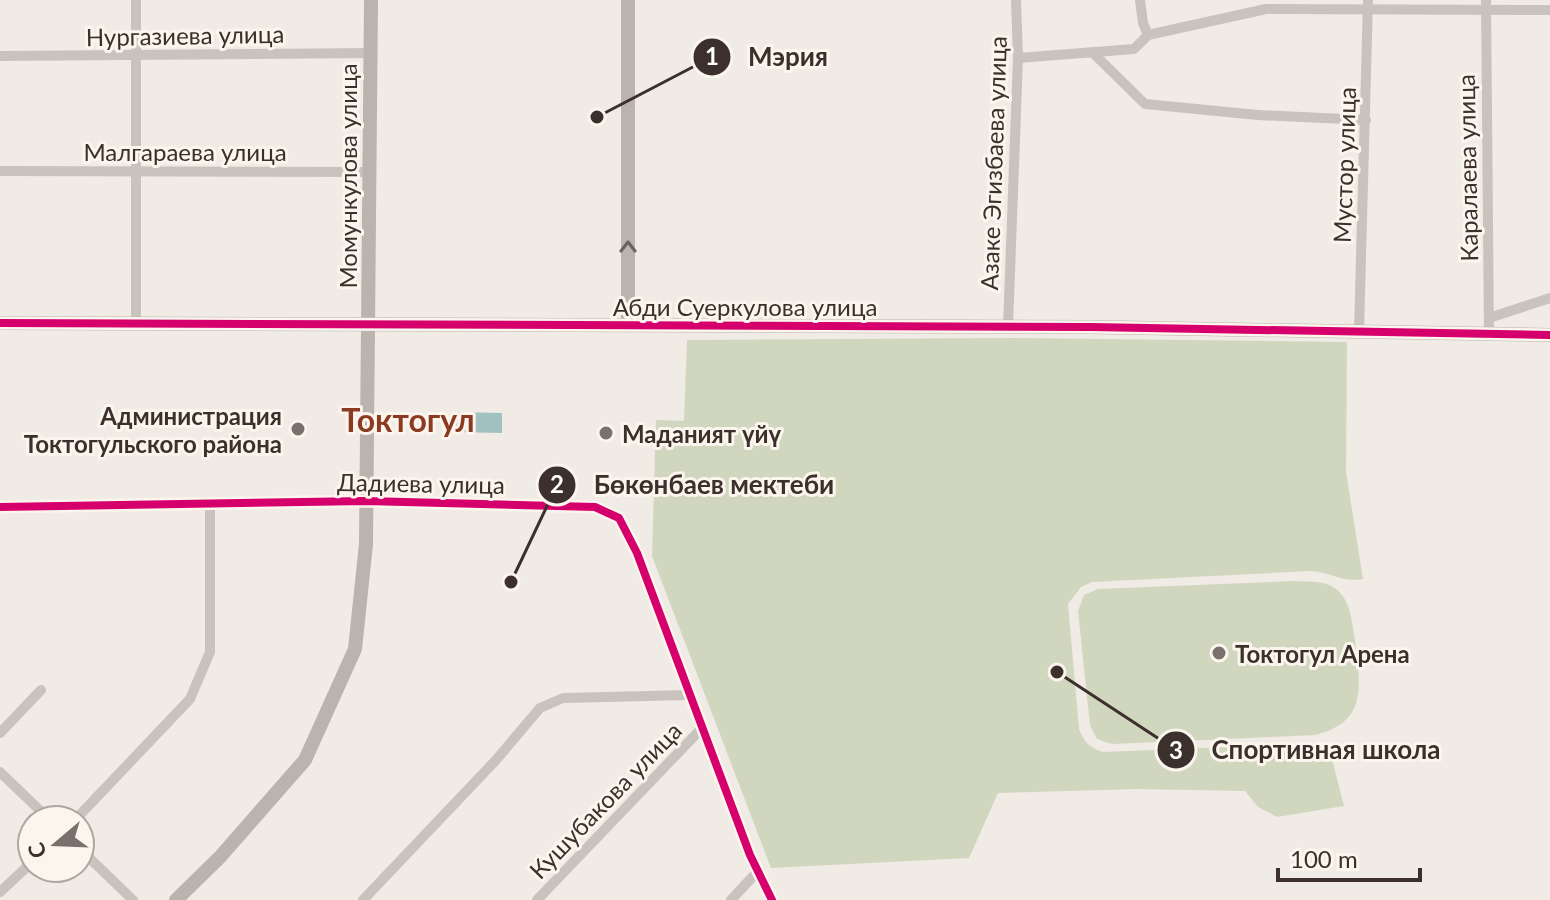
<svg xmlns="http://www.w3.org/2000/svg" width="1550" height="900" viewBox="0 0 1550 900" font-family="Lato,sans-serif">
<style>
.green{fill:#d1d6bf}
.water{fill:#a1c2c1}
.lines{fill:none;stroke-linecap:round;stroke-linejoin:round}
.street{stroke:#c9c3be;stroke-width:10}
.secondary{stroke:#bab3ae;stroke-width:14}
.cycleway-casing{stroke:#fbf5ee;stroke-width:13}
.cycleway{stroke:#d6006c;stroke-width:8}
.oneway{stroke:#6e645f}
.poi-dot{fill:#7a716c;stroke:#fbf5ee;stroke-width:3}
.labels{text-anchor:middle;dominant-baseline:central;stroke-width:6;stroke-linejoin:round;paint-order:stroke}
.street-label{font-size:24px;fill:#3b302b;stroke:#fbf5ee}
.poi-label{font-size:24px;font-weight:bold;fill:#3b302b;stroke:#fbf5ee;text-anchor:start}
.district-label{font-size:32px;font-weight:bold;fill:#8c3b22;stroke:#fbf5ee}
.leader{fill:none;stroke:#3b302b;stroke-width:3}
.callout-dot{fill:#3b302b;stroke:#fbf5ee;stroke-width:3}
.mark-label{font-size:24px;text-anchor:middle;font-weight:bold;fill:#fff}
.callout-label{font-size:26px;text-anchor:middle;font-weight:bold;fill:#3b302b;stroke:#fbf5ee;stroke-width:6;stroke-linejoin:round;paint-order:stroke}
</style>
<rect width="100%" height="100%" fill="#f0ebe5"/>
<g class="green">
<path d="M1013,338l334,4 -1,130 17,107c-22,4 -31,-7 -53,-8l-218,11 -11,5 -13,17 11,125c5,13 11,19 24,23l225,-9 16,63 -67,11 -19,-10 -13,-16 -108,-2 -139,4 -29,65 -198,10 -119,-312 4,-136 28,1 3,-81z"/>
<path d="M1294,581c13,1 31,-1 42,8 15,11 16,35 19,52 5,43 14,81 -40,94l-203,9 -15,-5 -7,-14 -12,-114 6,-16 14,-6z"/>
</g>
<polygon class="water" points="454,412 502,413 502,433 454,432"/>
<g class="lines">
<g class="street">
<polyline points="1140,0 1143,23 1148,35"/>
<polyline points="1486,0 1489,336"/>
<polyline points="1092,52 1145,104 1258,115 1366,120"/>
<polyline points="0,56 370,53"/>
<polyline points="1018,58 1134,49 1148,35 1266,9 1550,10"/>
<polyline points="0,171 369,172"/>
<polyline points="1489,318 1550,298"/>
<polyline points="136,324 136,0"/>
<polyline points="1008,326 1018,58 1016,0"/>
<polyline points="1359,331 1368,0"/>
<polyline points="0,507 366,501 595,507 619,518 637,553 750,855 772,900"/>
<polyline points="0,733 41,690"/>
<polyline points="0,772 50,820"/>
<polyline points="75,820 190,699 210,652 210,504"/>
<polyline points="80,849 133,900"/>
<polyline points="0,892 32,862"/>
<polyline points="363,900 496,760 540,708 563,698 690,695"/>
<polyline points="537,900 702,728"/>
<polyline points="731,900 758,871"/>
</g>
<g class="secondary">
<polyline points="628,0 628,325"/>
<polyline points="0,323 1091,327 1550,335"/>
<polyline points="176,900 220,857 305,760 355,649 366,544 371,0"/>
</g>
<defs>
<g id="cycleway">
<polyline points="0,323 1091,327 1550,335"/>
<polyline points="0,507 366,501 595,507 619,518 637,553 750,855 772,900"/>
</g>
</defs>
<use href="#cycleway" class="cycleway-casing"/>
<use href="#cycleway" class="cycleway"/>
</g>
<defs><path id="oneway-chevron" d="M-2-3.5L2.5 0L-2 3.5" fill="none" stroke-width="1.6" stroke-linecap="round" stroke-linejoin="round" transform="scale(2)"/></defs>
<use class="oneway" href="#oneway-chevron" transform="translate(628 247) rotate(-90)"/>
<g class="poi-dot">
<circle cx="298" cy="429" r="8"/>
<circle cx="606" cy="433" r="8"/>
<circle cx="1219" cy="653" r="8"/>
</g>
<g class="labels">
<g class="street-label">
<text transform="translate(185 35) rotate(-1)">Нургазиева улица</text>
<text x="185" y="151">Малгараева улица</text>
<text transform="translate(993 163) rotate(-88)">Азаке Эгизбаева улица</text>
<text transform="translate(1344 165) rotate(-88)">Мустор улица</text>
<text transform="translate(1467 168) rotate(-91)">Каралаева улица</text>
<text transform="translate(347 176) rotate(-90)">Момункулова улица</text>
<text x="745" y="306">Абди Суеркулова улица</text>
<text transform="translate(421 483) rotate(1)">Дадиева улица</text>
<text transform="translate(605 800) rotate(-46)">Кушубакова улица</text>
</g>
<g class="poi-label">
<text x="282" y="415" text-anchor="end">Администрация<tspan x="282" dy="28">Токтогульского района</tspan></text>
<text x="622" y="433">Маданият үйү</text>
<text x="1235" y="653">Токтогул Арена</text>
</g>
<g class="district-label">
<text x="408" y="419">Токтогул</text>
</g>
</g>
<path class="leader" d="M597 117L712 57M511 582L557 485M1057 672L1176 750"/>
<g class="callout-dot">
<circle cx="597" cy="117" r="8"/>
<circle cx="511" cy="582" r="8"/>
<circle cx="1057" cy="672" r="8"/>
<circle cx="712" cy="57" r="20"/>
<circle cx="557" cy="485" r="20"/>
<circle cx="1176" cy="750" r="20"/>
</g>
<g class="mark-label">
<text x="712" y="65">1</text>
<text x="557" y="493">2</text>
<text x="1176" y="759">3</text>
</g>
<g class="callout-label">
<text x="788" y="66">Мэрия</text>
<text x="714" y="494">Бөкөнбаев мектеби</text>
<text x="1326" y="759">Спортивная школа</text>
</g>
<g transform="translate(56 844) rotate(251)"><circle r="38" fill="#fbf5ee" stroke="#aea6a0" stroke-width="2"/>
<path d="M0-6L14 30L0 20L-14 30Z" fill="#7a716c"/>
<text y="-12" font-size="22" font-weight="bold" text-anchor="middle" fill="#3b302b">С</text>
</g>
<path d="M1278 868v12h142v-12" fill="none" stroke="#3b302b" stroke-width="4"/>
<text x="1290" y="868" font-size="24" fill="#3b302b" stroke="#fbf5ee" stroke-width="6" paint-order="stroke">100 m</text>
</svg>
